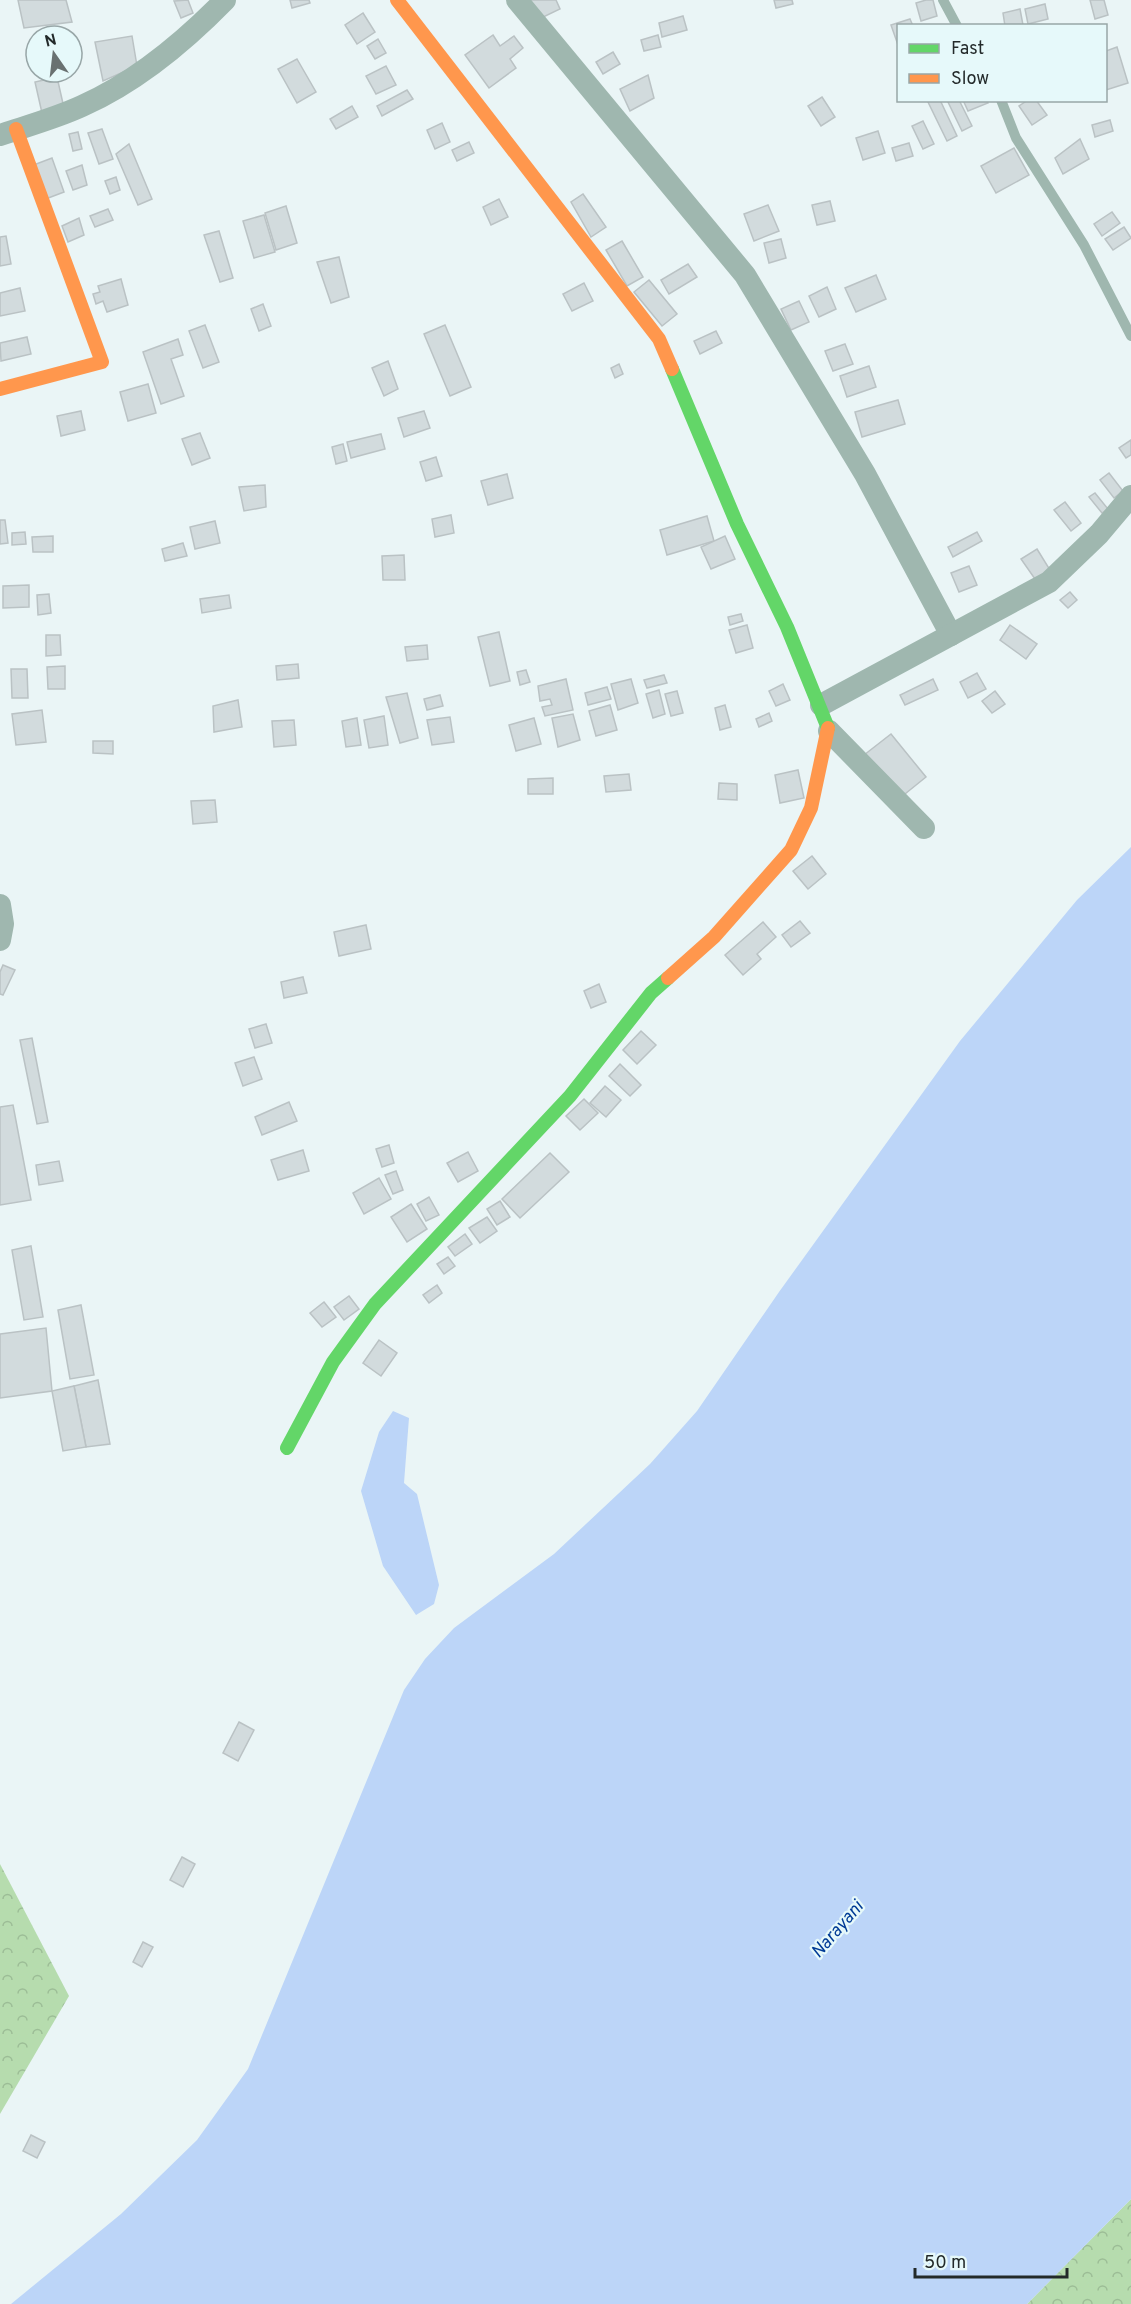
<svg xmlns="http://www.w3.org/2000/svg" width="1131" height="2304" viewBox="0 0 1131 2304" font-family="Overpass,sans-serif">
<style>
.forest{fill:url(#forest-crowns)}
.water{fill:#bcd5f8}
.building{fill:#d2dbdd;stroke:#bac2c4;stroke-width:1.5}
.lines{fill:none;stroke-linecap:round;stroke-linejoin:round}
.lane{stroke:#9fb7af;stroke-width:10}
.street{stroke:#9fb7af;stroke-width:22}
.fast{stroke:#63d668;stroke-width:14}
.slow{stroke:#ff974d;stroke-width:14}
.labels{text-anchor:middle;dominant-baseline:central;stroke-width:4.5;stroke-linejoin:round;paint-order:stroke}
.water-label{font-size:18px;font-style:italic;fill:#003b96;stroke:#e6f9fa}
</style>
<defs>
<pattern id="forest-crowns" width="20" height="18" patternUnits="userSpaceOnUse" patternTransform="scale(1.5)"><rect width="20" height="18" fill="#b6dcae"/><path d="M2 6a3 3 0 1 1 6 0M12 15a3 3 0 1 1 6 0" fill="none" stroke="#9cbd96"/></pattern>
</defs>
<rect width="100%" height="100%" fill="#eaf5f6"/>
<g class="forest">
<polygon points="0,1864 69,1996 0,2114"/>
<polygon points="1131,2199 1131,2304 1027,2304"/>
</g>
<g class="water">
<polygon points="1131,847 1131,2199 1027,2304 11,2304 121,2214 197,2140 248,2069 404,1690 425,1659 454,1628 554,1554 650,1464 697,1411 779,1292 960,1041 1077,900"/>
<polygon points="393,1411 409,1418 404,1483 417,1494 439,1585 434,1604 416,1615 383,1566 361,1491 379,1432"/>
</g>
<g class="building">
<polygon points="18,0 66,0 72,22 24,28"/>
<polygon points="188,0 193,13 181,18 174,1"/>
<polygon points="290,0 309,0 310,3 292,8"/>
<polygon points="526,0 556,0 560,9 537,20"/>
<polygon points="774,0 792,0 793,4 776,8"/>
<polygon points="926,0 933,0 937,16 921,21 916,3"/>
<polygon points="1090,0 1104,0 1108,15 1095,19"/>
<polygon points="1045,4 1048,19 1028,24 1025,9"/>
<polygon points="1020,9 1023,25 1005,26 1003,13"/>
<polygon points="363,13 375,32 357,44 345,25"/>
<polygon points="683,16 687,30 662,37 659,23"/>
<polygon points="910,19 913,26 898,26 898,45 891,25"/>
<polygon points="493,35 500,46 514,36 523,48 510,59 516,68 489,88 465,55"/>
<polygon points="658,35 661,47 644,51 641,40"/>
<polygon points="132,36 137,66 103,81 95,42"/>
<polygon points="378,39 386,53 375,59 367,46"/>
<polygon points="1117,47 1128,83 1106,90 1106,51"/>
<polygon points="613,52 620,64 603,74 596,62"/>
<polygon points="297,59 316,92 297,103 278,69"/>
<polygon points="386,66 396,85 376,94 366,76"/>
<polygon points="648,75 654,98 630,111 620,89"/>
<polygon points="57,77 64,108 42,113 35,82"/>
<polygon points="407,90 413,99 382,116 377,106"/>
<polygon points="822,97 835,117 821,126 808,106"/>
<polygon points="927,100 940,100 957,136 947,141"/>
<polygon points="947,100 959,100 972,126 962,131"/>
<polygon points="963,100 986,100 988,103 968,111"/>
<polygon points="1028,100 1036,100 1047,115 1032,125 1019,106"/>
<polygon points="352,106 358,117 336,129 330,119"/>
<polygon points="1110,120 1113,131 1095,137 1092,125"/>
<polygon points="923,121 934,144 923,149 912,126"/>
<polygon points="442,123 450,142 435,149 427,130"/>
<polygon points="102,129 113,159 99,164 88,133"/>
<polygon points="878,131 885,153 863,160 856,138"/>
<polygon points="78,132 82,149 73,151 69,134"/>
<polygon points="1080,139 1089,159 1063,174 1055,158"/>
<polygon points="469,142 474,153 457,161 452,150"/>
<polygon points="909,143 913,156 896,161 892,148"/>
<polygon points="129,144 152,199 138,205 116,154"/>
<polygon points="1014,148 1029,175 996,193 981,166"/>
<polygon points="52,158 64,192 43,200 31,166"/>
<polygon points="82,165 87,185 73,190 66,171"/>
<polygon points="116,177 120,190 110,194 105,181"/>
<polygon points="583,194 606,227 591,237 571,202"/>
<polygon points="499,199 508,217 491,225 483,207"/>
<polygon points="830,201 835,221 817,225 812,205"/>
<polygon points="768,205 779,231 754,241 744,214"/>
<polygon points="286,206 297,243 276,250 265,213"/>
<polygon points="108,209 113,220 95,227 90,216"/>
<polygon points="1112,212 1120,223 1102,236 1094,224"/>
<polygon points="264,215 275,252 254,258 243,221"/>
<polygon points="79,218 84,235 68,242 62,226"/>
<polygon points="1124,227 1131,238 1113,250 1105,239"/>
<polygon points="219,231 233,278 220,282 204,235"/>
<polygon points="6,236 11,264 0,266 0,237"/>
<polygon points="781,239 786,258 769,263 764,243"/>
<polygon points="622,241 643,277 627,286 606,250"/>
<polygon points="339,257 349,297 331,303 317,262"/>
<polygon points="688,264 697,277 669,294 661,280"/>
<polygon points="876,275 886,299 856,312 845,288"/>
<polygon points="121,279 128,305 107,312 103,301 96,304 93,294 100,292 98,286"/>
<polygon points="649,280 677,314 662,326 634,292"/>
<polygon points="584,283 593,301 572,311 563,294"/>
<polygon points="827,287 836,309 819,317 809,296"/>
<polygon points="20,288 25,311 0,316 0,293"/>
<polygon points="799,301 809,322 791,330 781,309"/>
<polygon points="263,304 271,326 259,331 251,309"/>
<polygon points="205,325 219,362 203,368 189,331"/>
<polygon points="445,325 471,387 450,396 424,334"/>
<polygon points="716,331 722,343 700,354 694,341"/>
<polygon points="27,337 31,354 1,361 0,343"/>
<polygon points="178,339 183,355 171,359 184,396 161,404 143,352"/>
<polygon points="845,344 853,364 833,371 825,351"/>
<polygon points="388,361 398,389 384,396 372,368"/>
<polygon points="619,364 623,374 615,378 611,368"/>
<polygon points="869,366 876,387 847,397 840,376"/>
<polygon points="148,384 156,413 128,421 120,392"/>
<polygon points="898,400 905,424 862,437 855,412"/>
<polygon points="81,411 85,430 61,436 57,416"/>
<polygon points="424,411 430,428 404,437 398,418"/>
<polygon points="200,433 210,458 192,465 182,439"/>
<polygon points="381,434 385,449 351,458 347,442"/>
<polygon points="1131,440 1131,455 1126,458 1119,448"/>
<polygon points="343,444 347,461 336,464 332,447"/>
<polygon points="436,457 442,476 426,481 420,462"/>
<polygon points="1109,473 1123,491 1114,498 1100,480"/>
<polygon points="507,474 513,498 488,505 481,481"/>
<polygon points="265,485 266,507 244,511 239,487"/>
<polygon points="1095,493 1108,509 1102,513 1089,497"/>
<polygon points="1065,502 1081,523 1071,531 1054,510"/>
<polygon points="451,515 454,533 435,537 432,519"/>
<polygon points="707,516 714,541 667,555 660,530"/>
<polygon points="0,520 5,520 8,543 0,544"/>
<polygon points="215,521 220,543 195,549 190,527"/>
<polygon points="25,532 26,544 12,545 12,533"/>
<polygon points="977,532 982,541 953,557 948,547"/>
<polygon points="53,536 53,552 33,552 32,537"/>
<polygon points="725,536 735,559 711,569 701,547"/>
<polygon points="183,543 187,556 165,561 162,549"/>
<polygon points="1037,549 1050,570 1035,579 1021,559"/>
<polygon points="404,555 405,580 383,580 382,556"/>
<polygon points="969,566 977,585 959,592 951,573"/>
<polygon points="29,585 29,607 3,608 3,586"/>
<polygon points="1070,592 1077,600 1068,608 1060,600"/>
<polygon points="49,594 51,613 38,615 37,595"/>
<polygon points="229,595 231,608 202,613 200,599"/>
<polygon points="741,614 743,621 730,625 728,617"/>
<polygon points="747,625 753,648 736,653 729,630"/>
<polygon points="1010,625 1037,644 1026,659 1000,640"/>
<polygon points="499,632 510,681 490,686 478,637"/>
<polygon points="46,635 60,635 61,655 46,656"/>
<polygon points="427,645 428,659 407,661 405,647"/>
<polygon points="298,664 299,678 277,680 276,666"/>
<polygon points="65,666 65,689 48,689 47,667"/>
<polygon points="11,669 27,669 28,698 12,698"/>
<polygon points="526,670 530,682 520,685 517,672"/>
<polygon points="977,673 986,689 968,698 960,682"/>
<polygon points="664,675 667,683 647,688 644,680"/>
<polygon points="566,679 573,710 545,716 542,707 552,705 550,699 540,701 538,686"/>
<polygon points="631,679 638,703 618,710 611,684"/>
<polygon points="933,679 938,690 905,705 900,695"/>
<polygon points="783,684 790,700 776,706 769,691"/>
<polygon points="607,687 611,699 588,705 585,693"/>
<polygon points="659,690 665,714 653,718 646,694"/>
<polygon points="677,691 683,713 671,716 665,694"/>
<polygon points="995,691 1005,704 992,713 982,701"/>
<polygon points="407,693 418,738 400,743 386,697"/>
<polygon points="440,695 443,706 427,710 424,699"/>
<polygon points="238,700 242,727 214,732 213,706"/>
<polygon points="610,705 617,730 596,736 589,711"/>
<polygon points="725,705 731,727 720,730 715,708"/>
<polygon points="42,710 46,742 16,745 12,714"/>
<polygon points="769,713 772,721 759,727 756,719"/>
<polygon points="573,714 580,740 558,747 552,718"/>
<polygon points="384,716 388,745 369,748 364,720"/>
<polygon points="450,717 454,742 432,745 427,720"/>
<polygon points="357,718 361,745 346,747 342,721"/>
<polygon points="534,718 541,744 516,751 509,725"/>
<polygon points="294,720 296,745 274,747 272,721"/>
<polygon points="891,734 926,777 900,798 864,755"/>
<polygon points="93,741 113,741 113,754 93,753"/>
<polygon points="798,770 804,798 780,803 775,775"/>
<polygon points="629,774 631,790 606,792 604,776"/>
<polygon points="553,778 553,794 528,794 528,779"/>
<polygon points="719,783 737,784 737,800 718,799"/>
<polygon points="215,800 217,822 193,824 191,801"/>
<polygon points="812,856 826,874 808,889 793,871"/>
<polygon points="800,921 810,933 791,947 782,935"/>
<polygon points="763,922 776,937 757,954 761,959 743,975 725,955"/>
<polygon points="366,925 371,949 339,956 334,932"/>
<polygon points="3,965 15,970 3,995 0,994 0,972"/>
<polygon points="303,977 307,993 284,998 281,982"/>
<polygon points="599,984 606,1002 591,1008 584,991"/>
<polygon points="266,1024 272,1043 255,1048 249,1029"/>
<polygon points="641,1031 656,1045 637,1064 623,1050"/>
<polygon points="32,1038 48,1122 37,1124 20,1040"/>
<polygon points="254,1057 262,1079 243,1086 235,1063"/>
<polygon points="620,1064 641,1085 630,1096 609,1076"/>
<polygon points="605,1086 621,1100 606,1117 590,1103"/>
<polygon points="584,1099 598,1113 580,1130 566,1116"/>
<polygon points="289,1102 297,1121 262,1135 255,1117"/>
<polygon points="13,1105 31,1200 0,1205 0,1107"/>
<polygon points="389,1145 394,1163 382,1167 376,1149"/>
<polygon points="303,1150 309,1171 278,1180 271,1160"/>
<polygon points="468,1152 478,1171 458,1182 447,1163"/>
<polygon points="550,1153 569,1172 520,1218 502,1199"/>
<polygon points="59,1161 63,1181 39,1185 36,1165"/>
<polygon points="396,1171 403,1190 393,1194 385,1175"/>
<polygon points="379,1178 391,1199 364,1214 353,1193"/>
<polygon points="429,1197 439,1215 426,1221 417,1204"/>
<polygon points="500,1201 510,1217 497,1225 487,1209"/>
<polygon points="411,1204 427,1229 407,1242 391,1217"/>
<polygon points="487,1217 497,1231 480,1243 469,1228"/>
<polygon points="465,1234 472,1244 455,1256 448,1247"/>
<polygon points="31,1246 43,1317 24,1320 12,1250"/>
<polygon points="448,1257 455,1266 444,1274 437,1264"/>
<polygon points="437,1285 442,1293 429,1303 423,1295"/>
<polygon points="349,1296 359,1309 344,1320 334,1307"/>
<polygon points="324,1302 336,1317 322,1327 310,1313"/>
<polygon points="81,1305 94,1375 70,1379 58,1310"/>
<polygon points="46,1328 52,1391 0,1398 0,1334"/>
<polygon points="379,1340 397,1353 381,1376 363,1363"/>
<polygon points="98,1380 110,1444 86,1447 74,1386"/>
<polygon points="74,1386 86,1447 63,1451 52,1391"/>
<polygon points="239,1722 254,1730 238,1761 223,1753"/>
<polygon points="182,1857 195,1864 183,1887 170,1880"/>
<polygon points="143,1942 153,1947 142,1967 133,1962"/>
<polygon points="31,2135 45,2142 37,2158 23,2151"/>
</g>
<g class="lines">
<g class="lane">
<polyline points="943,0 957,26"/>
<polyline points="1001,100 1016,138 1084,245 1131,336"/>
</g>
<g class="street">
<polyline points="517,0 745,275 865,474 951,635"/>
<path d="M0,135c27,-9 56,-17 82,-29 54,-24 102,-64 143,-106"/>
<polyline points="821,705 1049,582 1099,534 1131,496"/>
<polyline points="829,731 924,828"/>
<polyline points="0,905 3,924 0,940"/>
</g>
<g class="fast">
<polyline points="672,369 737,524 787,627 828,728"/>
<polyline points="287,1448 333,1362 375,1304 570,1096 651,993 668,978"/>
</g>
<g class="slow">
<polyline points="397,0 659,339 672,369"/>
<polyline points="0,389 102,362 16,129"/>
<polyline points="668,978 714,937 791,850 811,808 828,728"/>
</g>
</g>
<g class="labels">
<g class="water-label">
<text transform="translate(838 1930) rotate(-49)">Narayani</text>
</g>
</g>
<rect x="897" y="24" width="210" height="78" fill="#e6f9fa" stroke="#98a6a7" stroke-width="1.5"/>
<rect x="909" y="44" width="30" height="9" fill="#63d668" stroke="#98a6a7" stroke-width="1.5"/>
<text x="951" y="54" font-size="18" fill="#232a2a">Fast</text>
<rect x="909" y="74" width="30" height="9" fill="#ff974d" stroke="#98a6a7" stroke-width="1.5"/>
<text x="951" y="84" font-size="18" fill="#232a2a">Slow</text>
<g transform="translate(54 54) rotate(346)"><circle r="28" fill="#e6f9fa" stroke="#98a6a7" stroke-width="1.5"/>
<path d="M0-4.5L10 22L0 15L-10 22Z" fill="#697171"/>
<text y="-9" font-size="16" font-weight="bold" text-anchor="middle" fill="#232a2a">N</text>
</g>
<path d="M915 2268v9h152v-9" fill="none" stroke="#232a2a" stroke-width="3"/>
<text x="924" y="2268" font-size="18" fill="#232a2a" stroke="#e6f9fa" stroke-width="4.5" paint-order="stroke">50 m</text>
</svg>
